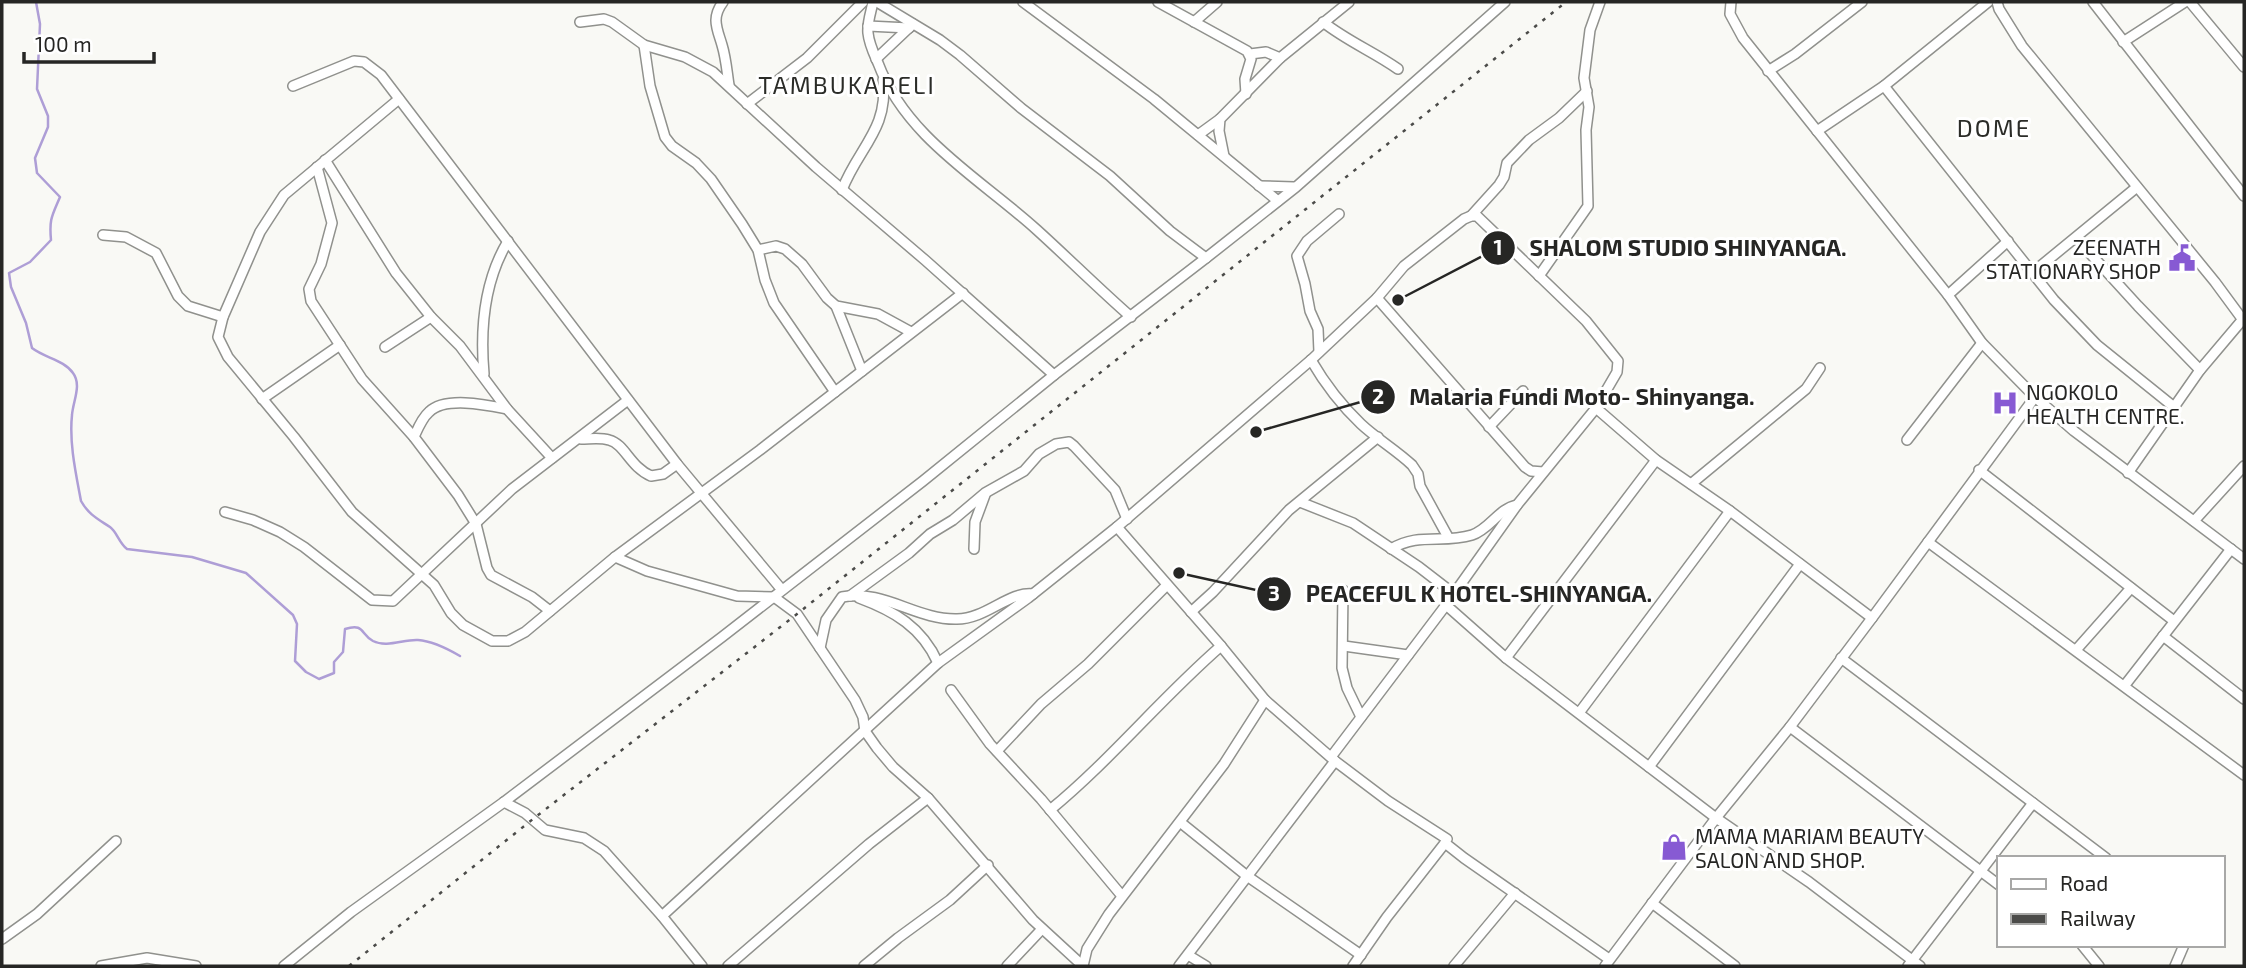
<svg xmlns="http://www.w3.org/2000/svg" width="2246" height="968" viewBox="0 0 2246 968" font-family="'Exo 2',sans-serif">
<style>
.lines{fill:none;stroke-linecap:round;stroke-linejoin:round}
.stream{stroke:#ae9ed6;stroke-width:2.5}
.minor-casing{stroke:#90918d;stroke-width:12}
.minor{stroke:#fff;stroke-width:9}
.rail{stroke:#4b4b49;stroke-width:2.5;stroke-dasharray:3.5 7;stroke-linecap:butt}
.labels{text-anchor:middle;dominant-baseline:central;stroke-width:6;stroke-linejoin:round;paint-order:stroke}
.poi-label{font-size:21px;fill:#262624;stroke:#fff;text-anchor:start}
.quarter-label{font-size:24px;letter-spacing:2px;fill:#2b2c28;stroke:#fff}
.leader{fill:none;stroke:#262624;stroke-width:2.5}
.callout-dot{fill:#262624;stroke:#fff;stroke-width:2.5}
.mark-label{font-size:21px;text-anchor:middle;font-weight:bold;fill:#fff}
.callout-label{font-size:23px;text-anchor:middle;font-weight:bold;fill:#262624;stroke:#fff;stroke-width:6;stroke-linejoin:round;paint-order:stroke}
</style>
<rect width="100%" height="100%" fill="#f9f9f5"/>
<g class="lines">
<path class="stream" d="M36,2l4,22 -3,65 11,27v11l-13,31 2,15 23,24c-8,19 -11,22 -9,43l-21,22 -21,11 2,14 15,36 6,25c13,10 32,12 41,25 9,12 0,28 -1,42 -3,28 4,59 9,86 8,14 17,18 29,26 7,5 9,16 17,22l65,8 54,16 47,42 4,9 -2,37 11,11 13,7 15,-6v-11l9,-10 2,-23c20,-6 15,5 28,12 14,7 31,-2 45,-1 15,1 30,9 42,16"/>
<defs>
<g id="minor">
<path d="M723,2c-12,16 -6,26 -1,43 4,13 5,27 7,40"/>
<path d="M873,2c-2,10 -6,21 -5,31 1,11 6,21 10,30 28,75 103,116 159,167 32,29 62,59 94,87"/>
<polyline points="877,2 940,40 960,55 1021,108 1110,176 1170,231 1206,258"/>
<polyline points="1023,2 1154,99 1278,201"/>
<polyline points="1158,2 1247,51 1251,59 1245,79 1246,94"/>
<polyline points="1731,2 1730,14 1743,38 1948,295 1982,343 2035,397 2074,431 2244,559"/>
<polyline points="1997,2 1999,9 2022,46 2215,282 2243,320"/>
<polyline points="2093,2 2244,196"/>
<polyline points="2190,2 2244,67"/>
<polyline points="580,22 604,19 612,22 644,45 685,57 713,72 816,167 925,260 1054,375"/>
<polyline points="1194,22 1217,2"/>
<path d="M1323,22c24,19 51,30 75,47"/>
<polyline points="868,26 909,28"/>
<polyline points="2123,42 2185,2"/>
<polyline points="644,45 650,86 665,137 672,146 696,163 711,179 742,224 758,250 765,280 774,303 835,392"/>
<polyline points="1250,54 1266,52 1280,58"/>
<polyline points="876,59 913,24"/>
<polyline points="1768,71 1795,54 1862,2"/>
<polyline points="293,86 354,61 364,62 381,75 677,464 782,590"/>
<polyline points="1884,86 2054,300 2097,345 2174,407"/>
<polyline points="399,99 284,195 260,232 223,317 218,337 228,357 294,437 352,512 434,585 451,613 463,625 492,641 508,641 525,632 615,557 760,450 963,293"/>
<polyline points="747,104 807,58 863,2"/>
<polyline points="1817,131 1884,86 1988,2"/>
<polyline points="1198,135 1220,119"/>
<polyline points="1224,156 1219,131 1220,119 1280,58 1349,2"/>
<polyline points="325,160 396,273 431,317 460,346 507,409 552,458"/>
<polyline points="317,167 332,223 321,264 309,289 311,301 362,379 414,437 458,495 476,524 487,568 491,575 532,597 550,611"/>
<polyline points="1259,186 1294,187"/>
<path d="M842,190c16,-42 47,-61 41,-110"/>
<polyline points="1471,216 1499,185 1504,177 1507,163 1529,140 1559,118 1587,91"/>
<polyline points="103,235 126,237 156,253 178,296 188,306 223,317"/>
<polyline points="2076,238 2138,306 2200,370"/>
<polyline points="758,250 776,246 785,249 802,264 827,298 836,306 878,314 911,332"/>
<polyline points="2032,273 2137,187"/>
<polyline points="1539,276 1588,206 1586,130 1589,107 1584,78 1590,30 1600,2"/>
<polyline points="1948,295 2008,241"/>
<polyline points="1377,298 1525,467 1531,471 1543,472"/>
<polyline points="836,306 862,371"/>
<polyline points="385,347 431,317"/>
<polyline points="1319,352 1318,329 1310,311 1305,284 1297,256 1307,241 1339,214"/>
<path d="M1311,360c14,24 30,45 50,64 16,15 35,26 51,41l6,9 2,12 28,51"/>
<path d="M484,374c-4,-45 0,-93 24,-133"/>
<polyline points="262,399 340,345"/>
<polyline points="1596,408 1656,460 1730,511 1872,618"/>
<polyline points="1489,427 1523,391"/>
<path d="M414,437c4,-9 8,-19 15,-25 16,-16 58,-7 78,-3"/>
<path d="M581,439c9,0 19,-2 28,1 16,4 21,27 42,36l12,-2 14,-10"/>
<polyline points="1907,440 1982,343"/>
<polyline points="1979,470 2174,621"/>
<polyline points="2128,473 2200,370 2244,318"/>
<polyline points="1691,484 1806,389 1820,368"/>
<polyline points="1300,502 1353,523 1419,567 1454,594"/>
<polyline points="225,512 253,520 280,532 304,547 372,600 393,601 512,489 628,400"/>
<polyline points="2194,521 2244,466"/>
<polyline points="1117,527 1221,646 1265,700 1335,761 1388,801 1447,839 1445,843 1464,858 1609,959"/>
<polyline points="1928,542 2244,775"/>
<polyline points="974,549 975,522 985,495"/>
<path d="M1391,549c28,-17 52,-5 81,-14 18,-6 26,-26 45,-30"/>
<polyline points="615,557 647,571 737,596 774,597 797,614 855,700 863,717 865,731 877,748 893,767 928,798 1033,920 1083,966"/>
<polyline points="1343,590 1342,668 1347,688 1361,717"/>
<polyline points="850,596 909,553 930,534 953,520 985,493 1024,471 1039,454 1056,444 1069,442 1074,446 1115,490 1127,519"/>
<path d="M859,598c35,13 63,29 79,65"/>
<polyline points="1446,605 1506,658 1716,818 1809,882 1920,966"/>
<polyline points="1191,612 1213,592 1289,510 1378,437"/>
<polyline points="2163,636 2244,699"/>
<polyline points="1344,646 1408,655"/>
<path d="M820,648l6,-28 16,-23c42,-8 74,23 115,22 29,0 52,-28 76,-25"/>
<polyline points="2076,650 2131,588"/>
<polyline points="1506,658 1656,460"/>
<polyline points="1841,658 2106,858"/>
<polyline points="2125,685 2231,549"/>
<polyline points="951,690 990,744 1041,799 1122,896"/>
<polyline points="1579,713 1730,511"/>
<polyline points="1790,727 1999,885"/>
<polyline points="997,751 1041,704 1088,664 1167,585"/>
<polyline points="1649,767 1800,564"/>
<polyline points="504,802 525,813 545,830 584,838 604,851 662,916 702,966"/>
<path d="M1050,810c61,-50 111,-112 171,-164"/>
<polyline points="1180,822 1247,876 1361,955"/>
<polyline points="1652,903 1735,966"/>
<polyline points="662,916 938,663 1028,598 1117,527 1311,360 1377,298 1404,266 1464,219 1471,216 1477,216 1586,321 1618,361 1617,372 1596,408 1517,505 1446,605 1331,757"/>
<polyline points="2,939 37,914 116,841"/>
<polyline points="2082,945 2099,966"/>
<polyline points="1188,955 1206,966"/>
<polyline points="101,966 147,958 196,966"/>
<polyline points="284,966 351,912 504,802 722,637 923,481 1054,375 1206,258 1296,187 1505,2"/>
<polyline points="728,966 869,844 928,798"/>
<polyline points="864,966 898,938 950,900 988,865"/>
<polyline points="1007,966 1042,929"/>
<polyline points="1083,966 1087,949 1109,914 1224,764 1265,700"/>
<polyline points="1179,966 1335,761"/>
<polyline points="1353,966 1387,917 1445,843"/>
<polyline points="1454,966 1515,893"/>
<polyline points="1605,966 1716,818 1790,727 1872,618 2035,397"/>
<polyline points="1908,966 2033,803"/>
<polyline points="2175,966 2184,945"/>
</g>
</defs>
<use href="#minor" class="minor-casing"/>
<use href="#minor" class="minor"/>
<polyline class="rail" points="349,966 533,819 797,614 1566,2"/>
</g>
<defs>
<symbol id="civic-bare" viewBox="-9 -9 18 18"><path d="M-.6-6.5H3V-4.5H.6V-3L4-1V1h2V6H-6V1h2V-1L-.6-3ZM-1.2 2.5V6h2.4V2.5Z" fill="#875ad3" stroke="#fff" stroke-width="2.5" paint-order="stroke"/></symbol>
<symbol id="hospital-bare" viewBox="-9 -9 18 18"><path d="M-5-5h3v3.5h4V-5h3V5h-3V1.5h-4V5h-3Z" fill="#875ad3" stroke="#fff" stroke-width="2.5" paint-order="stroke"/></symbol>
<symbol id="shop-bare" viewBox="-9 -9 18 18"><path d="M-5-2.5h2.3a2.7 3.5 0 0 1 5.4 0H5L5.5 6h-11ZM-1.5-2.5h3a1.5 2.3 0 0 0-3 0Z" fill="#875ad3" stroke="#fff" stroke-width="2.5" paint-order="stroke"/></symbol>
</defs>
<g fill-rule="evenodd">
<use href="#civic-bare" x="2163" y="239" width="38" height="38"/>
<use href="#hospital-bare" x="1986" y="384" width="38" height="38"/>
<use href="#shop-bare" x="1655" y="828" width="38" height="38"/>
</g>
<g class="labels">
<g class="poi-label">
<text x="2161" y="246" text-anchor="end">ZEENATH<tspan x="2161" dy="24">STATIONARY SHOP</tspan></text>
<text x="2026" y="391">NGOKOLO<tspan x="2026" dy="24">HEALTH CENTRE.</tspan></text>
<text x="1695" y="835">MAMA MARIAM BEAUTY<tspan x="1695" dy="24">SALON AND SHOP.</tspan></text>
</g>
<g class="quarter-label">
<text x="847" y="84">TAMBUKARELI</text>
<text x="1994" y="127">DOME</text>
</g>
</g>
<path class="leader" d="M1398 300L1498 248M1256 432L1378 397M1179 573L1274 594"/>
<g class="callout-dot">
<circle cx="1398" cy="300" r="7"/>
<circle cx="1256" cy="432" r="7"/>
<circle cx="1179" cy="573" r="7"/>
<circle cx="1498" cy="248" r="18"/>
<circle cx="1378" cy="397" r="18"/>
<circle cx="1274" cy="594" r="18"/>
</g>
<g class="mark-label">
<text x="1498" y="255">1</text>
<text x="1378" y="404">2</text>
<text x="1274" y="601">3</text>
</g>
<g class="callout-label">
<text x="1688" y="256">SHALOM STUDIO SHINYANGA.</text>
<text x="1582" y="405">Malaria Fundi Moto- Shinyanga.</text>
<text x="1479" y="602">PEACEFUL K HOTEL-SHINYANGA.</text>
</g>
<rect width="2246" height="968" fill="none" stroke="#262624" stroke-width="7"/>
<rect x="1997" y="856" width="228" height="91" fill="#ffffff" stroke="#a8a8a7" stroke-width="2"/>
<rect x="2011" y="879" width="35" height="10" fill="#ffffff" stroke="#a8a8a7" stroke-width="2"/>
<text x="2060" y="891" font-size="21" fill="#262624">Road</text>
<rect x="2011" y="914" width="35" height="10" fill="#4b4b49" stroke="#a8a8a7" stroke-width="2"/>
<text x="2060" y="926" font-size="21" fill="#262624">Railway</text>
<path d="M24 52v10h130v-10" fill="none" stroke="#262624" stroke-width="3.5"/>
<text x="35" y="52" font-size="21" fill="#262624" stroke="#ffffff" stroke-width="5" paint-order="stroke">100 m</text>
</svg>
